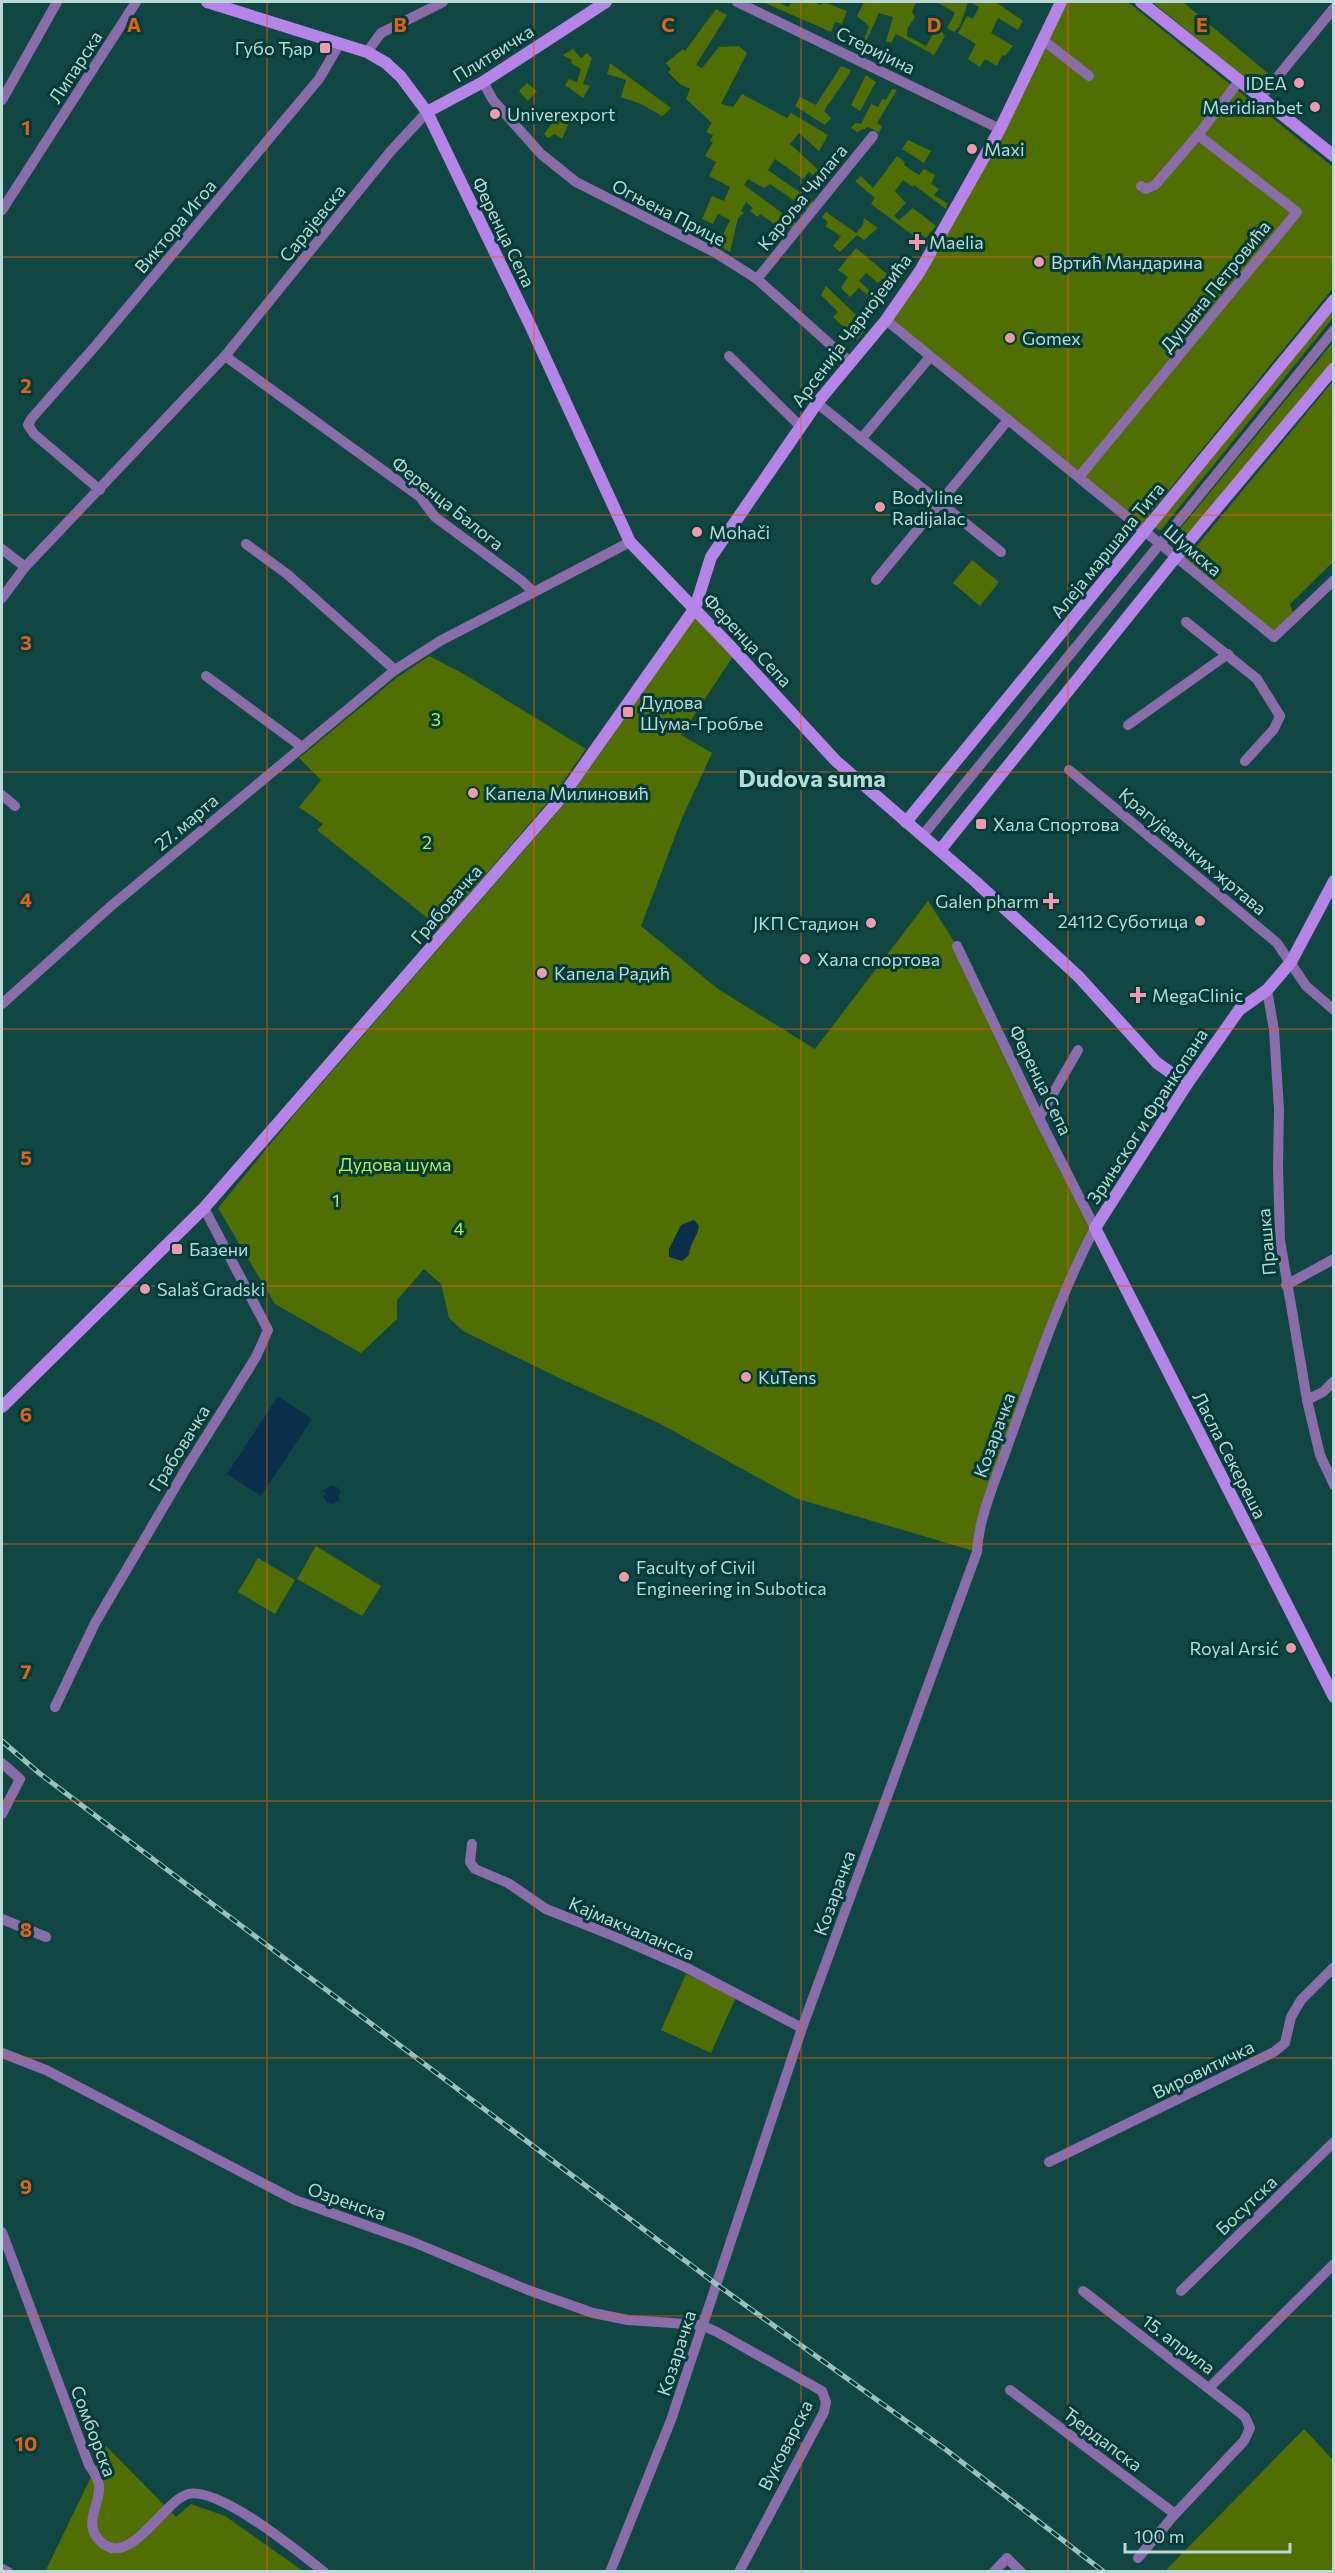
<svg xmlns="http://www.w3.org/2000/svg" width="1335" height="2573" viewBox="0 0 1335 2573" font-family="Commissioner,sans-serif">
<style>
.green{fill:#506e01}
.water{fill:#0b2f4b}
.lines{fill:none;stroke-linecap:round;stroke-linejoin:round}
.street{stroke:#8b6cab;stroke-width:10}
.secondary{stroke:#b683e8;stroke-width:12}
.rail-casing{stroke:#9cc0bb;stroke-width:5}
.rail{stroke:#023c38;stroke-width:3;stroke-dasharray:9;stroke-linecap:butt}
.grid{fill:none;stroke:#e65f16;stroke-width:1.5;stroke-opacity:0.55}
.poi-dot{fill:#f29aac;stroke:#023c38;stroke-width:2}
.labels{text-anchor:middle;dominant-baseline:central;stroke-width:6;stroke-linejoin:round;paint-order:stroke}
.poi-label{font-size:18px;fill:#b9d9d4;stroke:#023c38;text-anchor:start}
.street-label{font-size:18px;fill:#b9d9d4;stroke:#023c38}
.park-label{font-size:18px;fill:#b6ec4c;stroke:#023c38}
.district-label{font-size:24px;font-weight:bold;fill:#b9d9d4;stroke:#023c38}
.grid-label{font-size:20px;text-anchor:middle;font-weight:bold;fill:#e65f16;stroke:#023c38;stroke-width:6;stroke-linejoin:round;paint-order:stroke}
</style>
<rect width="100%" height="100%" fill="#114742"/>
<g class="green">
<polygon points="766,2 780,3 788,7 792,2 814,2 821,5 824,2 847,11 842,24 835,22 831,32 765,3"/>
<polygon points="864,2 916,2 912,12 915,17 907,29 907,36 926,46 937,27 945,36 934,55 896,34 891,43 886,41 893,17 879,13 864,46 862,45 869,26 857,16"/>
<polygon points="937,2 968,2 960,26 954,32 947,28 955,13"/>
<polygon points="970,2 996,2 1023,21 1018,30 998,18 991,33 1013,46 1005,56 1002,55 997,66 985,59 980,67 968,59 976,44 958,33 967,16 973,19 979,7"/>
<polygon points="1065,2 1128,2 1333,167 1333,288 1147,517 1149,523 1146,527 890,320"/>
<polygon points="1152,2 1183,2 1271,76 1264,84 1254,85"/>
<polygon points="716,9 727,15 696,65 702,68 719,47 739,46 747,53 721,104 733,107 742,94 787,118 791,113 828,135 819,151 799,133 790,144 825,176 821,181 809,172 803,179 775,159 768,170 812,201 813,203 808,210 770,184 764,188 748,179 744,185 797,224 793,230 779,222 776,225 760,214 758,217 750,211 753,208 746,202 741,211 744,213 738,218 730,252 718,245 730,220 718,214 713,224 702,219 712,196 724,201 730,187 709,176 716,162 705,156 713,142 710,141 713,135 706,132 712,123 686,99 690,89 680,84 668,72 671,69 666,63 683,49 685,51"/>
<polygon points="573,49 581,58 587,53 592,58 583,84 590,86 583,98 565,85 569,79 577,82 581,69 571,63 572,60 563,55"/>
<polygon points="610,63 671,108 662,116 641,104 621,97 626,80 607,74"/>
<path d="M841,66l10,4c-8,15 -18,26 -27,41l7,7 -6,7 -30,-19 5,-9 16,8z"/>
<polygon points="866,75 876,82 860,111 851,105"/>
<polygon points="527,83 537,91 528,101 519,91"/>
<polygon points="892,89 897,90 877,123 882,126 879,133 869,127 857,132 851,128 855,123 861,124 871,104 878,107 882,99 886,100"/>
<polygon points="561,111 571,118 562,139 555,134 548,138 544,134"/>
<polygon points="908,140 931,151 924,163 902,149"/>
<polygon points="897,156 905,162 904,165 919,175 924,169 935,175 931,184 939,189 934,195 947,203 946,209 914,185 913,187 903,180 895,191 906,203 894,216 899,220 913,208 936,226 926,238 918,232 914,236 871,204 875,198 855,181 861,176 873,188"/>
<polygon points="826,212 856,233 863,225 864,218 878,228 864,240 857,235 840,252 833,246 841,236 825,226 828,222 822,217"/>
<polygon points="856,248 893,279 889,283 883,278 878,283 866,273 859,281 882,302 880,305 859,288 850,297 841,288 848,277 838,270"/>
<polygon points="826,286 856,315 853,319 866,329 857,340 833,317 838,312 821,295"/>
<polygon points="1333,304 1333,318 1160,531 1154,526"/>
<polygon points="1333,342 1333,361 1179,547 1171,540"/>
<polygon points="1333,381 1333,562 1290,604 1293,612 1274,633 1179,557 1184,550 1191,553"/>
<polygon points="972,560 999,582 980,606 953,583"/>
<polygon points="696,616 736,652 681,735 712,753 682,818 641,926 718,989 815,1049 928,901 957,946 1095,1228 1032,1377 977,1552 795,1498 659,1423 559,1378 463,1331 449,1318 441,1284 424,1269 397,1300 397,1319 361,1353 275,1304 218,1208 295,1114 565,803"/>
<polygon points="429,656 464,674 586,749 553,796 440,928 317,830 323,824 299,807 321,780 299,758 395,679"/>
<polygon points="316,1546 381,1586 362,1616 297,1579"/>
<polygon points="258,1558 295,1580 275,1614 238,1592"/>
<polygon points="686,1974 736,1997 711,2053 661,2030"/>
<polygon points="1304,2429 1333,2460 1333,2571 1165,2571"/>
<polygon points="106,2446 176,2517 191,2504 225,2516 303,2571 45,2572"/>
</g>
<g class="water">
<path d="M694,1220l5,6c-2,12 -9,16 -10,29l-7,6 -13,-4v-8l12,-24z"/>
<polygon points="278,1396 312,1419 261,1496 227,1474"/>
<polygon points="331,1486 337,1487 341,1492 338,1496 340,1500 333,1504 327,1503 323,1497 326,1493 323,1491"/>
</g>
<g class="lines">
<g class="street">
<polyline points="737,2 1000,129"/>
<polyline points="1043,40 1089,76"/>
<polyline points="367,52 381,33 443,2"/>
<polyline points="483,82 493,100 541,154 576,182 716,253 757,279 850,362"/>
<polyline points="1260,98 1334,8"/>
<polyline points="2,100 57,2"/>
<polyline points="1141,186 1146,189 1155,185 1198,135 1239,81"/>
<polyline points="2,210 136,2"/>
<polyline points="757,279 873,136"/>
<polyline points="886,320 1274,637 1334,580"/>
<polyline points="225,356 420,497 435,517 522,581 533,592"/>
<polyline points="729,356 801,427"/>
<polyline points="817,403 1001,552"/>
<polyline points="861,439 930,357"/>
<polyline points="1079,477 1297,212 1198,135"/>
<polyline points="100,490 34,434 28,425 31,419 97,344 319,79 340,43"/>
<polyline points="246,544 287,574 395,670"/>
<polyline points="2,549 25,567"/>
<polyline points="876,580 1008,420"/>
<polyline points="2,598 25,567 225,356 390,152 427,112"/>
<polyline points="1186,622 1257,679 1280,716 1274,729 1245,761"/>
<polyline points="206,676 302,747"/>
<polyline points="1128,725 1228,654"/>
<polyline points="1069,770 1277,943 1306,986 1334,1010"/>
<polyline points="2,795 15,806"/>
<polyline points="923,835 1334,330"/>
<polyline points="1267,990 1274,1030 1279,1110 1278,1166 1280,1240 1307,1400 1320,1455 1334,1485"/>
<polyline points="2,1004 111,906 395,670 440,641 630,542"/>
<polyline points="1039,1118 1078,1050"/>
<polyline points="1286,1285 1334,1259"/>
<polyline points="1307,1400 1323,1392 1334,1381"/>
<polyline points="55,1707 95,1623 187,1467 256,1357 268,1330 204,1208"/>
<polyline points="2,1763 20,1779 2,1814"/>
<polyline points="472,1844 470,1862 475,1869 508,1883 546,1909 609,1934 685,1967 802,2028"/>
<polyline points="2,1919 46,1937"/>
<polyline points="2,2053 46,2070 295,2200 413,2242 528,2290 593,2313 628,2320 701,2325 717,2332 822,2391 826,2402 824,2412 739,2572"/>
<polyline points="1049,2162 1274,2052 1285,2043 1291,2017 1301,2000 1334,1967"/>
<path d="M2,2232l87,233c4,6 9,12 10,20 2,20 -17,38 1,56 29,30 63,-40 88,-47 31,-8 111,58 136,78"/>
<polyline points="1083,2291 1239,2412 1245,2417 1250,2428 1244,2441 1175,2514 1138,2558"/>
<polyline points="1181,2291 1334,2142"/>
<polyline points="1209,2388 1334,2264"/>
<polyline points="1010,2390 1175,2514"/>
<polyline points="2,2569 8,2572"/>
<path d="M610,2572l61,-152 131,-392 175,-476c2,-38 20,-75 32,-110 26,-72 50,-146 86,-214l-56,-110 -82,-172"/>
<polyline points="994,2572 1007,2558 1021,2572"/>
</g>
<g class="secondary">
<polyline points="207,2 367,52 386,63 401,77 427,112 531,327 630,542 731,647 836,761 976,882 1079,977 1157,1063 1187,1084"/>
<polyline points="1141,2 1334,156"/>
<polyline points="427,112 483,82 606,2"/>
<polyline points="906,822 1334,300"/>
<polyline points="941,849 1175,558 1334,368"/>
<polyline points="1334,881 1291,962 1267,990 1239,1010 1187,1084 1095,1228 1334,1697"/>
<polyline points="2,1407 204,1208 561,798 695,608 711,557 817,403 886,320 920,271 1000,129 1061,2"/>
</g>
<defs>
<polyline id="rail" points="2,1741 39,1773 716,2284 945,2449 1104,2572"/>
</defs>
<use href="#rail" class="rail-casing"/>
<use href="#rail" class="rail"/>
</g>
<path class="grid" d="M267,2v2570M534,2v2570M801,2v2570M1068,2v2570M2,257h1332M2,515h1332M2,772h1332M2,1029h1332M2,1286h1332M2,1544h1332M2,1801h1332M2,2058h1332M2,2316h1332"/>
<g class="poi-dot">
<rect x="319" y="42" width="12" height="12" rx="3"/>
<circle cx="1299" cy="83" r="6"/>
<circle cx="1315" cy="107" r="6"/>
<circle cx="495" cy="114" r="6"/>
<circle cx="972" cy="149" r="6"/>
<path d="M914 233h6v6h6v6h-6v6h-6v-6h-6v-6h6z"/>
<circle cx="1039" cy="262" r="6"/>
<circle cx="1010" cy="338" r="6"/>
<circle cx="880" cy="507" r="6"/>
<circle cx="697" cy="532" r="6"/>
<rect x="622" y="706" width="12" height="12" rx="3"/>
<circle cx="473" cy="793" r="6"/>
<rect x="975" y="818" width="12" height="12" rx="3"/>
<path d="M1048 892h6v6h6v6h-6v6h-6v-6h-6v-6h6z"/>
<circle cx="1200" cy="921" r="6"/>
<circle cx="871" cy="923" r="6"/>
<circle cx="805" cy="959" r="6"/>
<circle cx="542" cy="973" r="6"/>
<path d="M1135 986h6v6h6v6h-6v6h-6v-6h-6v-6h6z"/>
<rect x="171" y="1243" width="12" height="12" rx="3"/>
<circle cx="145" cy="1289" r="6"/>
<circle cx="746" cy="1377" r="6"/>
<circle cx="624" cy="1577" r="6"/>
<circle cx="1291" cy="1648" r="6"/>
</g>
<g class="labels">
<g class="poi-label">
<text x="313" y="48" text-anchor="end">Губо Ђар</text>
<text x="1287" y="83" text-anchor="end">IDEA</text>
<text x="1303" y="107" text-anchor="end">Meridianbet</text>
<text x="507" y="114">Univerexport</text>
<text x="984" y="149">Maxi</text>
<text x="929" y="242">Maelia</text>
<text x="1051" y="262">Вртић Мандарина</text>
<text x="1022" y="338">Gomex</text>
<text x="892" y="497">Bodyline<tspan x="892" dy="21">Radijalac</tspan></text>
<text x="709" y="532">Mohači</text>
<text x="640" y="702">Дудова<tspan x="640" dy="21">Шума-Гробље</tspan></text>
<text x="485" y="793">Капела Милиновић</text>
<text x="993" y="824">Хала Спортова</text>
<text x="1039" y="901" text-anchor="end">Galen pharm</text>
<text x="1188" y="921" text-anchor="end">24112 Суботица</text>
<text x="859" y="923" text-anchor="end">ЈКП Стадион</text>
<text x="817" y="959">Хала спортова</text>
<text x="554" y="973">Капела Радић</text>
<text x="1152" y="995">MegaClinic</text>
<text x="189" y="1249">Базени</text>
<text x="157" y="1289">Salaš Gradski</text>
<text x="758" y="1377">KuTens</text>
<text x="636" y="1567">Faculty of Civil<tspan x="636" dy="21">Engineering in Subotica</tspan></text>
<text x="1279" y="1648" text-anchor="end">Royal Arsić</text>
</g>
<g class="street-label">
<text transform="translate(876 50) rotate(26)">Стеријина</text>
<text transform="translate(493 53) rotate(-32)">Плитвичка</text>
<text transform="translate(75 67) rotate(-57)">Липарска</text>
<text transform="translate(802 197) rotate(-51)">Кароља Чилага</text>
<text transform="translate(669 212) rotate(27)">Огњена Прице</text>
<text transform="translate(312 223) rotate(-51)">Сарајевска</text>
<text transform="translate(175 226) rotate(-50)">Виктора Игоа</text>
<text transform="translate(504 232) rotate(64)">Ференца Сепа</text>
<text transform="translate(1215 286) rotate(-51)">Душана Петровића</text>
<text transform="translate(851 330) rotate(-53)">Арсенија Чарнојевића</text>
<text transform="translate(448 503) rotate(39)">Ференца Балога</text>
<text transform="translate(1107 550) rotate(-51)">Алеја маршала Тита</text>
<text transform="translate(1193 550) rotate(40)">Шумска</text>
<text transform="translate(748 640) rotate(47)">Ференца Сепа</text>
<text transform="translate(186 822) rotate(-40)">27. марта</text>
<text transform="translate(1193 851) rotate(40)">Крагујевачких жртава</text>
<text transform="translate(446 904) rotate(-49)">Грабовачка</text>
<text transform="translate(1041 1080) rotate(64)">Ференца Сепа</text>
<text transform="translate(1147 1116) rotate(-57)">Зрињског и Франкопана</text>
<text transform="translate(1266 1242) rotate(-95)">Прашка</text>
<text transform="translate(994 1435) rotate(-70)">Козарачка</text>
<text transform="translate(179 1448) rotate(-58)">Грабовачка</text>
<text transform="translate(1230 1455) rotate(63)">Ласла Секереша</text>
<text transform="translate(834 1893) rotate(-70)">Козарачка</text>
<text transform="translate(632 1928) rotate(23)">Кајмакчаланска</text>
<text transform="translate(1203 2069) rotate(-26)">Вировитичка</text>
<text transform="translate(347 2201) rotate(19)">Озренска</text>
<text transform="translate(1246 2205) rotate(-44)">Босутска</text>
<text transform="translate(1179 2344) rotate(37)">15. априла</text>
<text transform="translate(676 2353) rotate(-72)">Козарачка</text>
<text transform="translate(94 2431) rotate(69)">Сомборска</text>
<text transform="translate(1103 2439) rotate(37)">Ђердапска</text>
<text transform="translate(785 2445) rotate(-63)">Вуковарска</text>
</g>
<g class="park-label">
<text x="436" y="719">3</text>
<text x="427" y="842">2</text>
<text x="395" y="1164">Дудова шума</text>
<text x="336" y="1200">1</text>
<text x="459" y="1228">4</text>
</g>
<g class="district-label">
<text x="812" y="777">Dudova suma</text>
</g>
</g>
<g class="grid-label">
<text x="134" y="32">A</text>
<text x="400" y="32">B</text>
<text x="668" y="32">C</text>
<text x="934" y="32">D</text>
<text x="1202" y="32">E</text>
<text x="26" y="135">1</text>
<text x="26" y="393">2</text>
<text x="26" y="650">3</text>
<text x="26" y="907">4</text>
<text x="26" y="1165">5</text>
<text x="26" y="1422">6</text>
<text x="26" y="1679">7</text>
<text x="26" y="1937">8</text>
<text x="26" y="2194">9</text>
<text x="26" y="2451">10</text>
</g>
<rect width="1335" height="2573" fill="none" stroke="#b9d9d4" stroke-width="6"/>
<path d="M1125 2543v9h165v-9" fill="none" stroke="#b9d9d4" stroke-width="3"/>
<text x="1134" y="2543" font-size="18" fill="#b9d9d4" stroke="#023c38" stroke-width="4.5" paint-order="stroke">100 m</text>
</svg>
